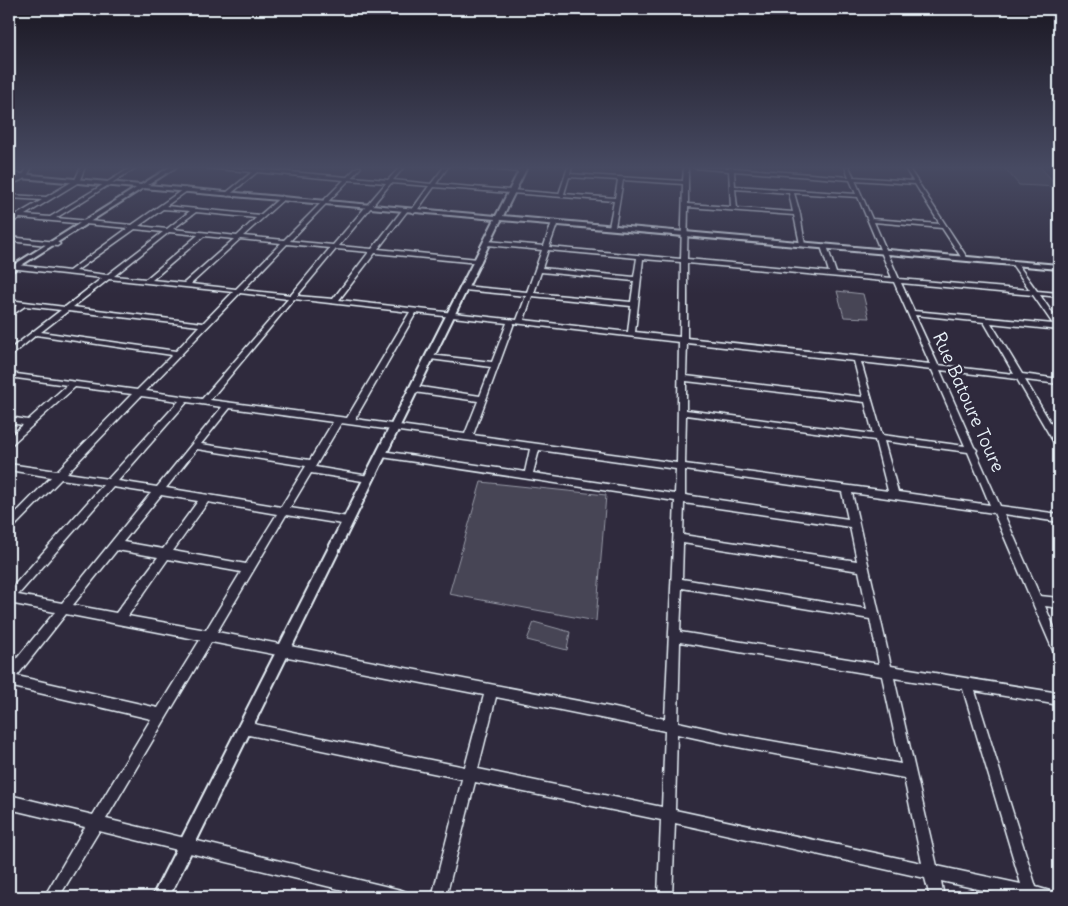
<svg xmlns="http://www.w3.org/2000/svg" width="1068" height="906" viewBox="0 0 1068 906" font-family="Delius,sans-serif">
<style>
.green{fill:#464455;stroke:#979aa6}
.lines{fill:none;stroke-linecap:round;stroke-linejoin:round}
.minor-casing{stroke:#e8f1f8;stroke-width:3}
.tertiary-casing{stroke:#e8f1f8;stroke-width:4}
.minor{fill:#2f2a3d;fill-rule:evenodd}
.tertiary{fill:#2f2a3d;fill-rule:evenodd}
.labels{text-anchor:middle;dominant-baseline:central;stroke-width:4.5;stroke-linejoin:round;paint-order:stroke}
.street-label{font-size:18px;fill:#e8f1f8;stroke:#2f2a3d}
</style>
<rect width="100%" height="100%" fill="#2f2a3d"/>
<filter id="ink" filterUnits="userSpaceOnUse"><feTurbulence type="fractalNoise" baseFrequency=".02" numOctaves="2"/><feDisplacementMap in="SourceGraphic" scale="10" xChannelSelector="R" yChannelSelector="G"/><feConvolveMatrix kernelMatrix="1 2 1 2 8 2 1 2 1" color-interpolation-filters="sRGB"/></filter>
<g filter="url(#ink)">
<g class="green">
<polygon points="1004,167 1040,167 1059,187 1019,185"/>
<polygon points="837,291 863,294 869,318 844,317"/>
<polygon points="481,482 606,495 596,621 449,594"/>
<polygon points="534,622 570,632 567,650 527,640"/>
</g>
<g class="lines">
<defs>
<g id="minor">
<polygon points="28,167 32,167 26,178 9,185 9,182 22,176"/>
<path d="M81,167h4l-6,15 -54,33 25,2 82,-50h5l-81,51 76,7 53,-37 2,1v2l-21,15 94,9 22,-19 2,1v2l-41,37 41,4 60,-60 -87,-8 -29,24 -2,-1v-2l26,-21 -45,-4 -2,-1 52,2 90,8 10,-10h4l-9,10 36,3 12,-13h4l-11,13 38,4 13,-17h4l-12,17 123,10 9,-27h4l-2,7 113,7 1,-14h4v37l43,3 -2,-36 -34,-3 -2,-1 36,1v-1h4l1,1 115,9 -4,-10h4l5,10 59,4 -9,-14h4l60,92 -5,1 -21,-32 -68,-6 25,57 131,11 -19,-27 3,-2 2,1 21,29 22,2v4l-19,-2 19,28v7l-68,-7 31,51 37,5v5l-34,-4 34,57v10l-3,-1 -39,-67 -77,-9 34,77 3,3 -1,2 24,54 59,8v8l-55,-8 36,82 19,2v10l-14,-2 14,33v17l-4,-1 -61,-142 -142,-20 39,173 168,27v12l-84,-14 61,196 17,5 2,5h-40l-74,-16 3,16h-14l-5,-19 -250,-55 -3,74h-14l3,-77 -186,-38 -29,115h-14l30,-118 -218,-45 -4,-2 -2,-4 2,-4 4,-2 221,45 19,-72 -273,-53 -105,177 295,71 5,2 2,5h-36l-273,-66 -40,66h-15l41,-70 -76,-18v-14l84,20 58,-96 -142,-33v-18l46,-56 -46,-9v-12l94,-106 -42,-6 -49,50 -3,1v-10l42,-43 -42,-7v-6l48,7 75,-77 -57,-7 -63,57 -3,1v-8l14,-12 -14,-2v-6l19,3 39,-35 -58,-8v-4l128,17 35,-35 -136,-20 -24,20h-3v-5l52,-40 -36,-4 -16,11v-5l8,-7 -8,-1v-4l56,7 37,-29 -93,-10v-4l60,7 59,-43 -108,-10 -11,6v-4l4,-3h-4v-4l9,1 24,-14 -33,-2v-3l37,2 29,-17zM734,171l116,9 6,14 -121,-8zM569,177l49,3 -3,18 -51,-4zM349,180l37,3 -53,62 -43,-4zM623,180l60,4 -2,75 -132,-12 9,-25 -3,-2 -3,2 -8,24 -57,-5 -3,2 3,2 55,5 -15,42 -63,-6 -3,2 3,2 62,6 -9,24 -178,-20 36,-47 103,10 3,-2 -3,-2 -100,-10 30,-39 -3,-2 -2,1 -31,40 -33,-3 52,-63 38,3 -18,25 3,2 2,-1 18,-25 180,14 -5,26 3,2 3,-2zM855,180l60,4 25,40 -68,-5zM735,189l54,4 4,19 -56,-4zM794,193l64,4 34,81 -56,-5 -9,-27 -3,-2 -3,2 8,26 -142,-13 1,-52 106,8 6,29 5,1 -5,-31zM163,209l27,2 -23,18 -28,-3zM196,212l60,6 -19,18 -64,-7zM135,229l28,3 -56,43 -31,-4zM169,232l29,3 -52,44 -32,-3zM204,236l30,3 -50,44 -32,-3zM240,239l41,4 -45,46 -45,-5zM287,244l43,4 -39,47 -48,-5zM336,249l33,3 -36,47 -36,-3zM548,250l89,8 -3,19 -92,-9zM643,259l38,3 -1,75 -45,-5zM687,263l207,19 36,82 -243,-26zM541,272l93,9 -3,21 -97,-9zM109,279l124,13 -30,31 -130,-16zM901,283l132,12 20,29 -139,-13zM240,293l48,6 -86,100 -56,-8zM532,296l99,10 -3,26 -104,-12zM294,299l116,13 -63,106 -137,-18zM68,311l131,15 -23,25 -135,-19zM416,313l91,10 -15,39 -62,-7 -4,2 4,2 61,8 -11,29 -66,-10 -4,3 4,3 64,9 -13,33 -110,-15zM915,315l69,7 30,52 -76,-9zM514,323l165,19 -2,121 -204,-28zM687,343l167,18 9,36 -177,-21zM861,362l71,8 33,76 -83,-11zM686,381l179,21 8,32 -187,-24zM141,396l38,5 -71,78 -41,-6zM187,402l35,5 -65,80 -39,-6zM230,408l103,14 -23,38 -109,-16zM686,415l189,25 13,51 -203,-27zM341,423l189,26 -5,23 -143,-21 -4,3 4,3 293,44 -10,218 -55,-12 -393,-75 69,-117 62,10 3,-1 2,-3 -2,-3 -3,-1 -58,-9 21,-35 58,9 3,-1 2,-2 -2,-2 -3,-1 -54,-9zM884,441l84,11 22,53 -92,-13zM197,449l109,17 -25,41 -115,-19zM539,450l137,19 -1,25 -142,-21zM685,470l157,22 6,27 -163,-24zM113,487l38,6 -89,110 -44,-8zM161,495l37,6 -35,48 -40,-7zM208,502l69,12 -31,50 -73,-13zM684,503l166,24 7,34 -174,-26zM683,543l176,28 8,38 -185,-30zM117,550l41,7 -42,56 -43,-8zM168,559l73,13 -35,58 -78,-14zM682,588l188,31 9,45 -199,-32zM66,614l134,26 -42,68 -141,-32zM680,642l202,34 19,88 -169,-30 -54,-12zM894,678l69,11 58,195 -84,-18zM496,697l169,34 -3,76 -184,-38zM677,734l55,12 172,32 18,85 -247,-53z"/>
<polygon points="469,167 522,170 524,171 522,172 471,168"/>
<polygon points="9,237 57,242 60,244 57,246 9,241"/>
</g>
<polygon id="tertiary" points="170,167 176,167 148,185 496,216 521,167 527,167 503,216 1059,265 1059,269 501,220 169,897 152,897 495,219 143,188 9,273 9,268 136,188 9,177 9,173 141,185"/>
</defs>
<use href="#minor" class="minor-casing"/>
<use href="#tertiary" class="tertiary-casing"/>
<use href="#minor" class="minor"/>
<use href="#tertiary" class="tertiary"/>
</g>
</g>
<linearGradient id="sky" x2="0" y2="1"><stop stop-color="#1a1722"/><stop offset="0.57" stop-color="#474a62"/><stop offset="1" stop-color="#474a62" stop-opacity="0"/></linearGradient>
<rect width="1068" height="294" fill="url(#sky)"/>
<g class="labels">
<g class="street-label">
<text transform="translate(969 402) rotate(66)">Rue Batoure Toure</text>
</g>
</g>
<rect width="1068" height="906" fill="none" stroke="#2f2a3d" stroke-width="30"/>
<rect x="15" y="15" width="1038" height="876" fill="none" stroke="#e8f1f8" stroke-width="2" filter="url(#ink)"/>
</svg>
